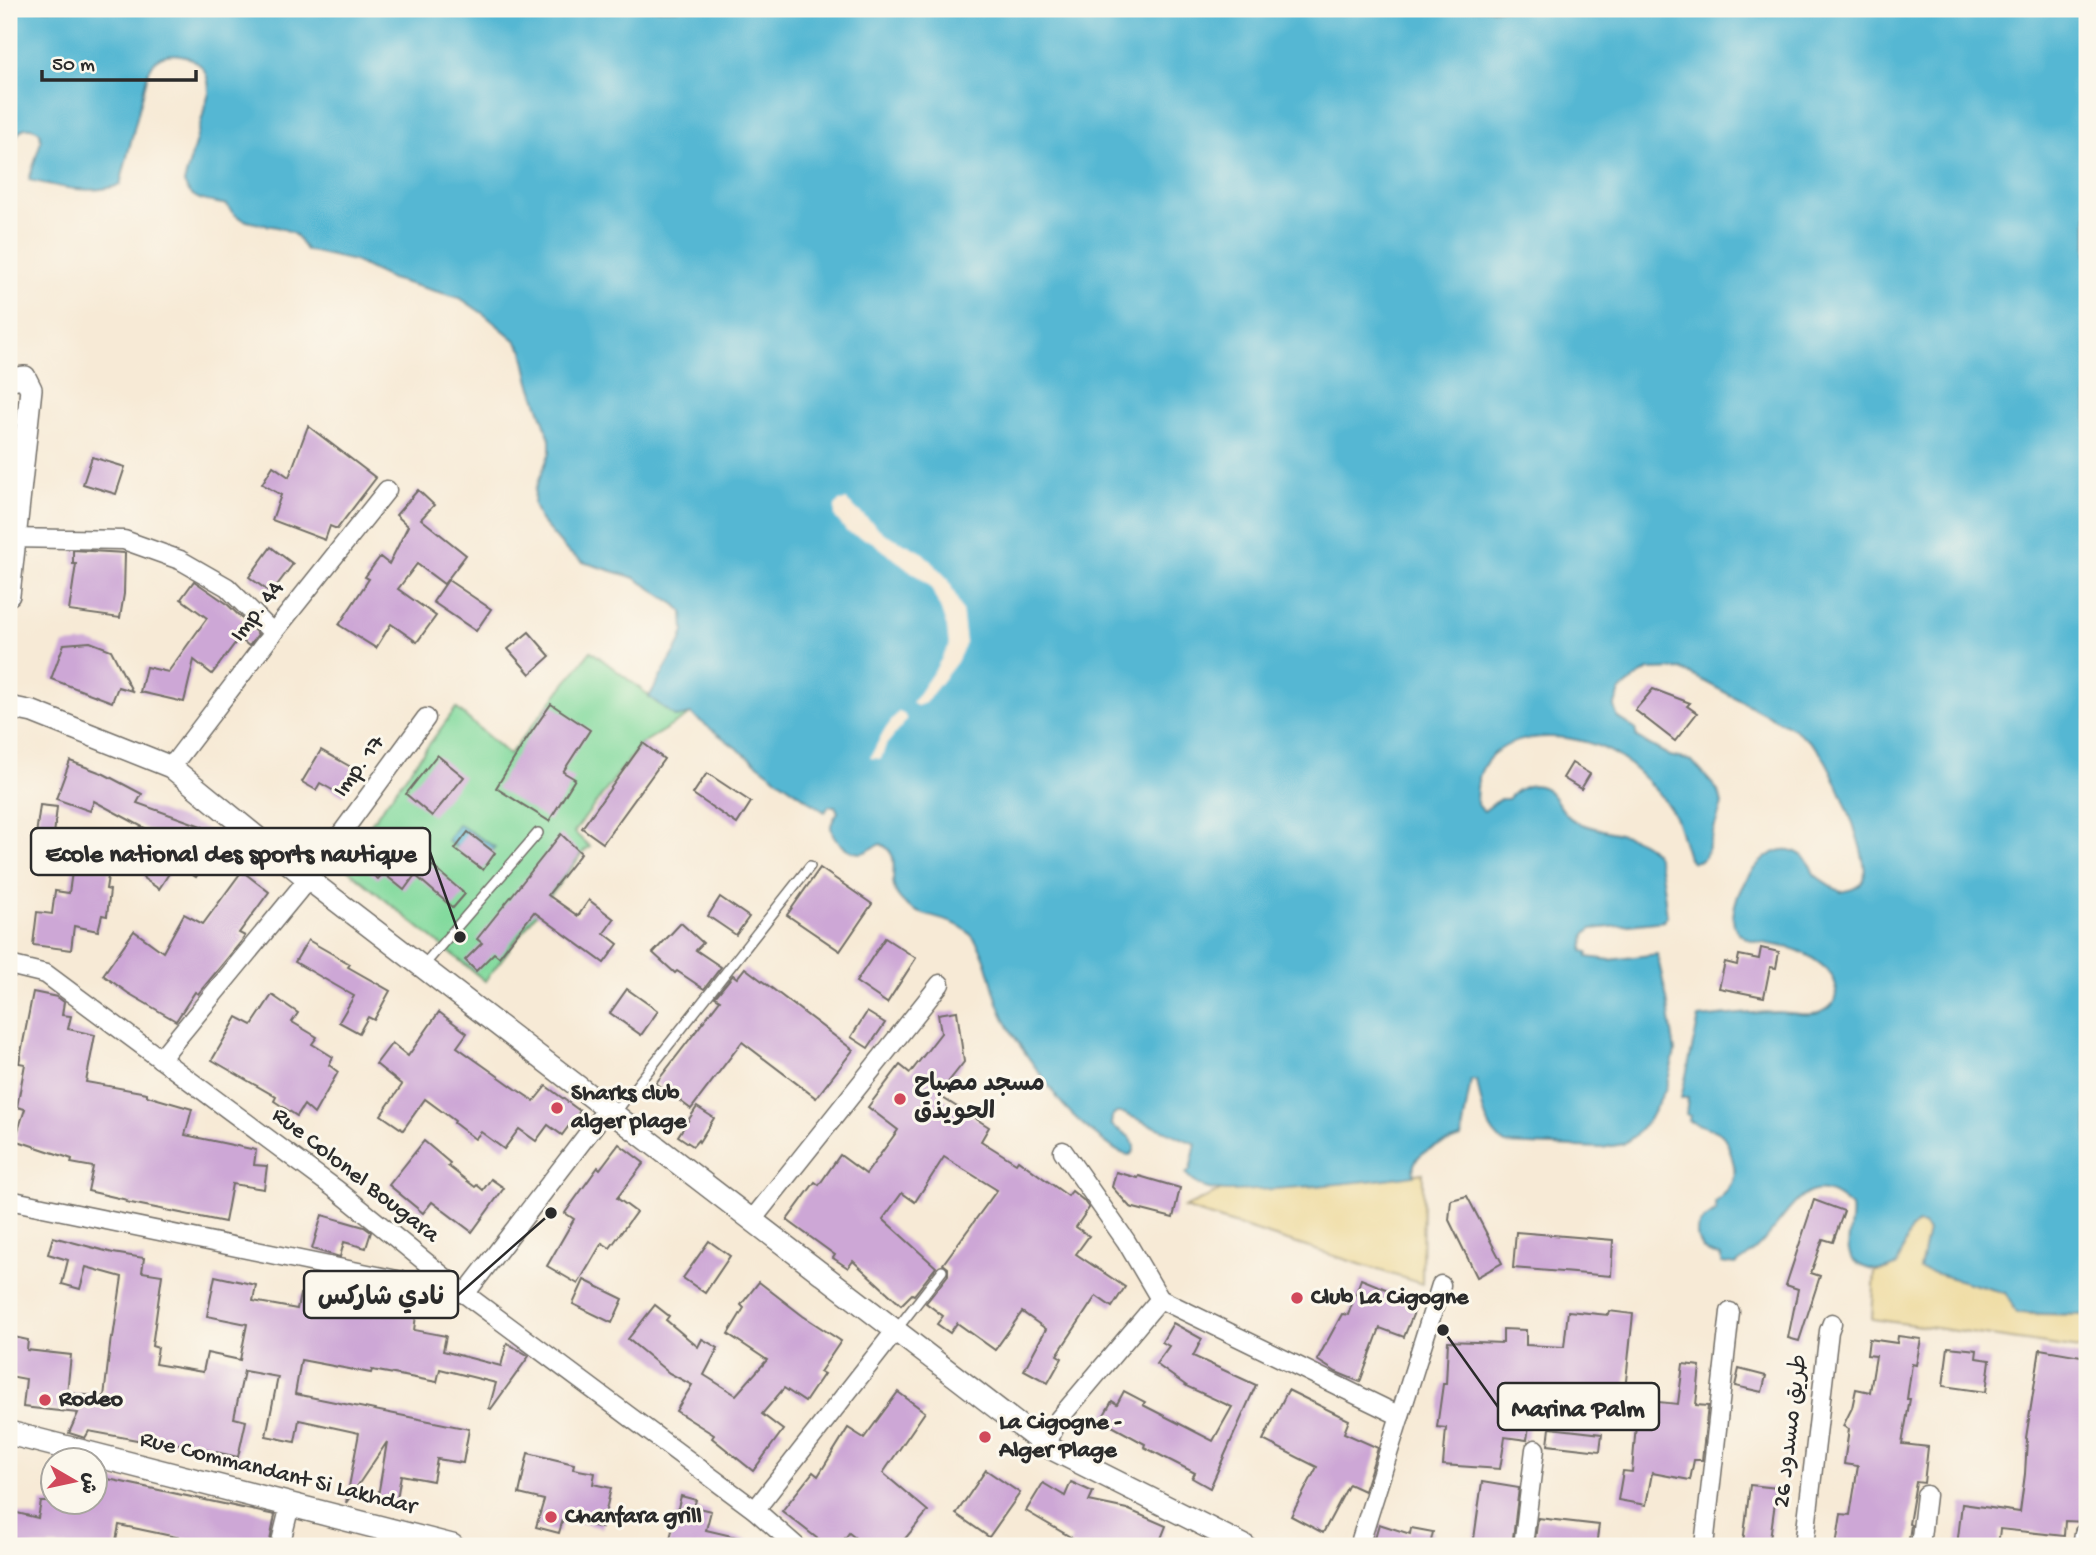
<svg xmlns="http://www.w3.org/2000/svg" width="2096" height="1555" viewBox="0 0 2096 1555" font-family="'Gochi Hand','Playpen Sans Arabic',sans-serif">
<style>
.green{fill:#83da9e;stroke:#578264;stroke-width:2}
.sand{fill:#eeda9e;stroke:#8c8264;stroke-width:2}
.water{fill:#54b7d3;stroke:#40717f;stroke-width:2}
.pier{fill:#f7ead6}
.building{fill:#cda7d6}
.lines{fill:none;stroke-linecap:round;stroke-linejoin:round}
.service-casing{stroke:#726e67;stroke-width:12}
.minor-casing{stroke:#726e67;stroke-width:21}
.tertiary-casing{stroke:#726e67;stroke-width:24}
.secondary-casing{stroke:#726e67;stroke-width:26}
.service{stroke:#fff;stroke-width:9}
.minor{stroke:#fff;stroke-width:18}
.tertiary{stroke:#fff;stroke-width:21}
.secondary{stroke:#fff;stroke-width:23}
.poi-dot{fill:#d1495b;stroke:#fbf7ec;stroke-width:2.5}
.labels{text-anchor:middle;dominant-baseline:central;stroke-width:6;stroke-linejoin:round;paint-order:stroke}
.street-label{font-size:24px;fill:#2b2b2b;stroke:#fbf7ec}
.poi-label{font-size:24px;font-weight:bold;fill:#2b2b2b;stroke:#fbf7ec;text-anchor:start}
.leader{fill:none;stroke:#2b2b2b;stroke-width:2.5}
.callout-dot{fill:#2b2b2b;stroke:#fbf7ec;stroke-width:2.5}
.callout{fill:#fbf7ec;stroke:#2b2b2b;stroke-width:2.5}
.callout-label{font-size:26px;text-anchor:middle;font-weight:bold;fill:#2b2b2b}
</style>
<rect width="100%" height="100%" fill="#fbf7ec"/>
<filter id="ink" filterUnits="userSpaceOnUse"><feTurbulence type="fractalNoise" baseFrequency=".0143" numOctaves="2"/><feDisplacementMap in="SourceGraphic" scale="14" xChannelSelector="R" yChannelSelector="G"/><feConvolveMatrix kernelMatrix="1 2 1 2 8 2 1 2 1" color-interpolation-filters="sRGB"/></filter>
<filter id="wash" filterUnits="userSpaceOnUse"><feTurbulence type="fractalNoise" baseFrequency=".00686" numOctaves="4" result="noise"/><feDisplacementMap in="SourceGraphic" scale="28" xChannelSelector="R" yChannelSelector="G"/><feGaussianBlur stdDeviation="1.57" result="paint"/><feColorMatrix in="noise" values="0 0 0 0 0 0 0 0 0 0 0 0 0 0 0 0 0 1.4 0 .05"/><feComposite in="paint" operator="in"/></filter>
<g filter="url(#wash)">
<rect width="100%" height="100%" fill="#f7ead6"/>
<polygon class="green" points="591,651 676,716 691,714 641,744 574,832 590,847 585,850 485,981 341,864 456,708 509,755"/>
<g class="sand">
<polygon points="1423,1173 1422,1284 1184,1208 1222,1190 1295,1187 1376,1180"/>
<polygon points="1917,1224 1923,1225 1928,1231 1920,1269 2005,1293 2011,1299 2013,1308 2027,1314 2087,1315 2087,1350 1872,1319 1875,1271 1887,1270 1897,1265 1911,1229"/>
</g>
<g class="water">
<path d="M9,9h2078v1306l-70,-2c-6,-7 -6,-14 -12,-20l-85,-24 8,-38 -5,-6 -6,-1 -6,5 -14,36c-12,6 -20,7 -33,2 -28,-10 -9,-39 -13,-60 -38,-37 -55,-5 -79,24 -10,13 -22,25 -37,34l-14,-2v-7c-4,-1 -9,-1 -12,-3 -11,-5 -16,-22 -8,-31 4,-4 11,-7 15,-11l-1,-8c22,-21 24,-26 14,-55 -2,-5 -3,-10 -8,-14 -9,-6 -22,-9 -32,-13l1,-5 -4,-2 2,-16h-7l18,-80c25,-2 50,-6 75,-6 17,-1 42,9 57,-6 4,-4 6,-13 5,-20 -3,-16 -24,-29 -37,-35 -19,-9 -46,-4 -61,-19 -18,-18 18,-87 52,-82 9,2 16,7 20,15 2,3 2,7 5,10 3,3 22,15 26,17 10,-3 19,-3 23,-13 6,-20 -29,-106 -42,-124 -8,-11 -17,-18 -28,-26l-113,-60 -32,1 -15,9 -14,12 -6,16 4,11 17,11 2,9 33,18 22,5 23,26 5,8 2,9 -17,53 -4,3 -8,2 -5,-4c-4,-13 -8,-28 -13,-41 -9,-18 -34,-44 -50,-56 -39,-32 -141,-40 -148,27 -1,11 -2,16 7,23l16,-12h8c8,-10 22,-17 34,-12 14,5 18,27 33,34 25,13 62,10 80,32 7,9 10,50 12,64l-3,1v3l-72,8 -7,5 -2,17 5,1 -1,5 23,3 47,-6 10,45 8,53 -9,36 -17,32 -15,16 -11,8 -21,4 -97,-4c-21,-16 -23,-38 -28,-63l-6,-1 -10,58c-18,7 -53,12 -47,37 -47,7 -94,11 -140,14 -22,1 -44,4 -65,0 -10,-2 -16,-8 -23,-15l4,-4 6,-26 -73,-31h-7l-4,4 -1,7c10,10 24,10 23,27l-4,4c-12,-1 -19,-9 -28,-15 -13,-10 -25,-20 -36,-32 -9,-9 -15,-20 -23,-30 -16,-23 -35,-46 -44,-73 -9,-23 -11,-50 -27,-69 -20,-23 -55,-13 -74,-40 -13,-18 7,-39 -17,-52 -8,2 -13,9 -21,9 -12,-1 -28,-13 -29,-26 0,-5 4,-10 7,-15l-3,-6h-6l-4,6 -46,-32 -88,-66 -15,3 -27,-20 31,-54 4,-12 -1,-19 -7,-7 -41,-27 -52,-16 -16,-11 -27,-31 -6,-16 1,-14 15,-38v-13l-20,-57 -7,-31 -8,-11 -30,-25 -25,-17 -69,-19 -37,-18 -48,-11c-3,-4 -6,-10 -10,-14 -20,-17 -55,-5 -69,-31 -17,-4 -36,-3 -43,-22l25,-90c0,-8 -1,-16 -5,-23 -7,-12 -28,-19 -41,-14 -8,2 -11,10 -15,17l-28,112c-30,10 -61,2 -91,-5l12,-39 -1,-9c-20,-12 -24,4 -31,19z"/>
<polygon points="458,824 495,847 484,865 447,841"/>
</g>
<g class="pier">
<polygon points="846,500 884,533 922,552 948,579 962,610 966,643 957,662 925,703 917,706 912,703 936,668 949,646 947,628 941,610 930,586 872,542 847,532 835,517 835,507 839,501"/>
<polygon points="899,711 904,714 907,720 886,745 881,759 870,758 883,732"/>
</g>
<g id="blocks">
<g class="building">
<polygon points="308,426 376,478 337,529 330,526 325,540 272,520 281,495 262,484 273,466 289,477"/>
<polygon points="92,457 125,467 116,494 83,484"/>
<polygon points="418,490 434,505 421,519 466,555 444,584 417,564 398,589 436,616 417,642 391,624 376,648 339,625 369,579 365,577 380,557 389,564 408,526 396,515"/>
<polygon points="271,547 293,564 271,593 249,577"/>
<polygon points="73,550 125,553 124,594 120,618 69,611 76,564 73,564"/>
<polygon points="448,580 491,609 476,631 433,602"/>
<polygon points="194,581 226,603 258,634 249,646 239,638 212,674 194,660 184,702 140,692 146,667 168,672 207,618 181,599"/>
<polygon points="529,632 550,656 530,674 508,649"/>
<polygon points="90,642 111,650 132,691 118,687 112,702 51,679 64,644"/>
<polygon points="1653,689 1690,703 1687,706 1697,713 1675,741 1635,710"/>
<polygon points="551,704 590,730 563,772 575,779 549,821 496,788 522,746"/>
<polygon points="643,743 664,759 603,843 582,828"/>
<polygon points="321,750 358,771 343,796 320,783 316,790 302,782"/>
<polygon points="437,755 464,777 432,816 406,794"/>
<polygon points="70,761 104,774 142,794 137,803 201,826 220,838 196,877 175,864 159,889 143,878 156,857 144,853 152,832 94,801 90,811 56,799"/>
<polygon points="1572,763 1590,774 1581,789 1563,778"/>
<polygon points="707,773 751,802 737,824 693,794"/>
<polygon points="40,805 57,807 53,844 35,842"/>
<polygon points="377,830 397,845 401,839 465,894 453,908 415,875 404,890 383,873 378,879 354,861"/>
<polygon points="468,832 495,853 483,870 455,849"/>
<polygon points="561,834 581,853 548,895 578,916 589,900 614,919 604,933 618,944 604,963 534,912 499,957 494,953 476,971 465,960 482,943 477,939"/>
<polygon points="73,865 109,870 106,889 110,890 107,916 102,915 98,931 74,926 71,950 33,945 37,912 52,914 55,891 69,893"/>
<polygon points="820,868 872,904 840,951 787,915"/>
<polygon points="242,871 269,892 239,933 245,936 241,942 198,994 195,992 176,1021 128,993 103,975 134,931 163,952 184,914 203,924"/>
<polygon points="720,897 749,917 736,935 708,916"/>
<polygon points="681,923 703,943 696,950 721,967 704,989 677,971 675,973 653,953"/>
<polygon points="885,938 916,958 887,1003 856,982"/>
<polygon points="308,940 350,964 348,967 390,991 374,1020 368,1017 359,1033 339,1022 354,996 295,962"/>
<polygon points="1761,948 1779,952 1776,968 1770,967 1764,997 1719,988 1725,962 1737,965 1739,955 1759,959"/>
<polygon points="745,968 853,1050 816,1098 742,1042 691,1109 656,1083 720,1000 715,997 733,975 737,978"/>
<polygon points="627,989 658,1011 641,1035 610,1013"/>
<polygon points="33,992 57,997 64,1002 62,1015 71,1016 68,1029 95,1035 86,1082 147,1093 147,1096 192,1109 185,1135 256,1150 254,1165 267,1166 264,1189 232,1184 225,1222 126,1202 127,1200 88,1191 93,1167 71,1163 72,1159 15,1140 25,1109 17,1107 25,1064 19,1063"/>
<polygon points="272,995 298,1013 292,1022 317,1037 312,1044 333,1057 329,1065 338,1072 314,1114 304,1105 297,1116 274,1101 276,1097 212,1060 237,1017 252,1025"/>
<polygon points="957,1011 964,1062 938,1095 989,1127 981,1141 1016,1163 1018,1160 1068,1196 1072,1191 1083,1200 1089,1208 1076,1227 1089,1236 1076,1254 1125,1287 1112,1307 1096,1296 1057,1355 1062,1358 1048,1383 1024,1370 1046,1329 1022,1312 995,1350 957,1323 950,1333 937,1324 943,1316 926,1303 948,1275 948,1268 943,1264 997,1190 944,1157 915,1202 902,1193 883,1219 936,1267 914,1295 912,1294 901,1305 853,1261 848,1268 833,1258 835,1255 787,1220 815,1182 819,1185 840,1155 866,1174 898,1130 868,1107 900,1065 910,1073 941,1033 938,1014"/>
<polygon points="439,1012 467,1033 457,1047 516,1089 534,1101 546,1086 580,1111 562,1135 548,1125 536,1141 519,1129 504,1149 481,1132 475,1139 454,1123 455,1121 425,1099 403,1130 381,1115 402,1085 376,1064 392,1043 408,1056"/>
<polygon points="867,1012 885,1023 868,1048 851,1037"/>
<polygon points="697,1107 714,1118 699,1142 698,1140 693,1146 678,1136"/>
<polygon points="424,1141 450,1163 448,1166 475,1187 477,1185 483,1190 491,1179 504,1188 472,1232 432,1202 423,1213 389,1185"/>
<polygon points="619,1144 644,1163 617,1198 636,1212 610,1248 602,1243 578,1284 547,1266 574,1219 565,1213 598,1167 600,1169"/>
<polygon points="1116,1172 1138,1178 1139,1176 1180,1188 1173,1218 1130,1207 1112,1187"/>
<polygon points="1467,1196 1502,1263 1477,1277 1449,1220 1451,1200"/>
<polygon points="1814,1200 1844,1211 1833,1242 1823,1239 1811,1273 1820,1276 1799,1341 1788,1338 1798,1289 1786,1285"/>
<polygon points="322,1215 364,1227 371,1232 366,1248 344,1242 340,1257 312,1249"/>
<polygon points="1516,1232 1613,1240 1611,1276 1513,1268"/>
<polygon points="53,1237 113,1253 144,1258 142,1272 162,1275 152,1346 158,1348 155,1364 203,1372 207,1353 240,1360 247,1324 207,1316 215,1276 256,1285 253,1301 297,1309 300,1294 416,1316 414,1330 446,1336 443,1351 501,1366 507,1343 529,1356 491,1409 489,1408 496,1383 440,1369 437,1382 372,1370 371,1373 301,1360 295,1394 469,1429 463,1463 437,1459 433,1481 401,1475 396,1505 377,1502 387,1442 346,1503 359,1433 299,1420 295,1442 266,1436 278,1377 244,1371 234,1418 246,1421 238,1457 165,1441 164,1445 89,1431 85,1438 69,1433 78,1413 23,1407 26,1379 9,1376 9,1336 28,1340 27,1350 71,1355 67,1393 104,1397 111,1337 113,1338 122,1277 86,1267 80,1289 62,1284 68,1260 48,1254"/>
<polygon points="709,1241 730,1256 705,1293 683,1278"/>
<polygon points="1361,1279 1418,1302 1404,1337 1380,1328 1360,1382 1336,1372 1317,1360 1342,1314 1348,1315"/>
<polygon points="584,1280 623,1299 612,1323 573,1304"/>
<polygon points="759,1282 803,1316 841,1341 820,1372 824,1374 805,1402 784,1388 762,1414 783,1430 753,1471 712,1438 714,1435 676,1411 692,1385 669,1373 628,1339 655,1305 669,1316 666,1320 698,1347 702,1339 718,1348 704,1375 736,1395 767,1360 728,1334 744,1308 741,1305"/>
<polygon points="1568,1311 1608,1315 1609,1311 1633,1314 1624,1400 1568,1394 1569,1389 1534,1388 1527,1440 1505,1437 1500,1469 1443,1465 1446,1428 1437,1427 1443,1384 1446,1384 1448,1341 1503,1343 1503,1329 1526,1330 1526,1345 1564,1347"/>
<polygon points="1173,1323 1202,1339 1193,1356 1256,1385 1210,1488 1192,1478 1195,1473 1144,1447 1145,1444 1101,1420 1112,1401 1117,1404 1124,1391 1145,1402 1143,1405 1213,1441 1232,1407 1188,1387 1156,1364 1169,1346 1162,1342"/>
<polygon points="1898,1336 1921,1339 1916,1365 1912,1364 1907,1399 1910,1399 1902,1444 1928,1447 1924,1483 1916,1482 1909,1524 1911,1525 1908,1546 1836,1546 1841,1514 1850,1515 1858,1466 1844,1464 1849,1429 1843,1426 1852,1408 1856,1389 1870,1392 1876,1356 1867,1355 1869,1339 1897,1343"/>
<polygon points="1948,1347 1977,1350 1976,1358 1990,1360 1986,1392 1943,1386"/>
<polygon points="2040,1349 2087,1357 2087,1522 2065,1521 2064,1536 2000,1529 1998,1546 1957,1546 1962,1504 2020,1512 2025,1474 2027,1439 2026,1438"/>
<polygon points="1683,1364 1700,1366 1696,1405 1708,1406 1702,1460 1694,1460 1690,1480 1652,1473 1646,1505 1618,1500 1623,1471 1632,1472 1638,1400 1678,1404"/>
<polygon points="1739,1369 1766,1376 1762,1392 1735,1386"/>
<polygon points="1288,1390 1349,1420 1344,1433 1378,1448 1364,1491 1349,1484 1323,1533 1291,1516 1317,1467 1263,1440"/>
<polygon points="898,1392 925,1412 883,1473 928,1511 899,1546 865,1546 849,1533 839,1546 827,1546 782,1511 813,1472 818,1476 848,1428 864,1438"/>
<polygon points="1550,1428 1602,1434 1600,1451 1548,1445"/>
<polygon points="528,1453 574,1464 573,1469 595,1473 593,1484 611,1488 602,1528 563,1519 559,1533 536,1527 544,1500 519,1494"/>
<polygon points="986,1470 1020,1493 989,1537 956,1514"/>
<polygon points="94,1476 275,1515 269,1546 219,1546 119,1525 115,1546 9,1546 9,1511 38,1518 41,1502 94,1502"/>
<polygon points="1071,1482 1093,1492 1089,1501 1127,1509 1166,1526 1158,1546 1069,1546 1072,1538 1026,1511 1043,1483 1065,1496"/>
<polygon points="1482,1482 1519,1488 1512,1546 1473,1546"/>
<polygon points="1750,1485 1777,1488 1769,1546 1743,1543"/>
<polygon points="681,1496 696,1500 694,1507 711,1511 706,1530 749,1540 749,1546 668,1546"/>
<polygon points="1538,1518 1599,1525 1596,1546 1534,1546"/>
<polygon points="1379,1524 1410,1534 1411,1528 1433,1532 1431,1541 1437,1543 1437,1546 1391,1546 1374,1541"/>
</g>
</g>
</g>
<g filter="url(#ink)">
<use href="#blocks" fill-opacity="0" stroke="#726e67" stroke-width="2"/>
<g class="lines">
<defs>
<g id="service">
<polyline points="423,966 538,833"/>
<polyline points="614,1114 810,866"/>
<polyline points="896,1330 942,1271"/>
</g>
<g id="minor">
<polyline points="9,538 124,540 180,560 227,587 273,633"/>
<polyline points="171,767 273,633 387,490"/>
<polyline points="9,965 46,974 337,1190 465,1294 755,1510 796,1546"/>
<polyline points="160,1059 308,879 426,718"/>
<polyline points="1063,1151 1126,1241 1160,1299 1400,1416"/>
<polyline points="9,1200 465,1294 607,1109"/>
<polyline points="752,1220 940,984"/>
<polyline points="1046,1446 1058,1420 1160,1299"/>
<polyline points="755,1510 896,1330"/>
<polyline points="280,1546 290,1505"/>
<polyline points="1359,1546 1441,1285"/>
<polyline points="1523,1546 1535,1449"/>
<polyline points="1704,1546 1730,1312"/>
<polyline points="1804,1546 1829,1331 1832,1323"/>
<polyline points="1920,1546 1926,1495"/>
<polyline points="2082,1546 2084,1533"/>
</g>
<g id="tertiary">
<polyline points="9,379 25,377 31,389 9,595"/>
<polyline points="9,707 33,712 171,767 308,879 1046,1446 1245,1546"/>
</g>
<polyline id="secondary" points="9,1433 452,1546"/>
</defs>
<use href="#service" class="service-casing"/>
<use href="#minor" class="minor-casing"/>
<use href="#tertiary" class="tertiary-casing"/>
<use href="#secondary" class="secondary-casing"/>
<use href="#service" class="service"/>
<use href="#minor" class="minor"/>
<use href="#tertiary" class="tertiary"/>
<use href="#secondary" class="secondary"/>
</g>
</g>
<g class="poi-dot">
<circle cx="900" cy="1099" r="7"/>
<circle cx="557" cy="1108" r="7"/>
<circle cx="1297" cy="1298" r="7"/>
<circle cx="45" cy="1400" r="7"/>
<circle cx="985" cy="1437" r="7"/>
<circle cx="551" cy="1517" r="7"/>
</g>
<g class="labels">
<g class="street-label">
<text transform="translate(258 612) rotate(-52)">Imp. 44</text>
<text transform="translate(360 767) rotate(-54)">Imp. 17</text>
<text transform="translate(355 1176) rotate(38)">Rue Colonel Bougara</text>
<text transform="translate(1792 1431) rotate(-83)">طريق مسدود 26</text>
<text transform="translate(278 1474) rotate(14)">Rue Commandant Si Lakhdar</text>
</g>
<g class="poi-label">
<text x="914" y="1085">مسجد مصباح<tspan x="914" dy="28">الحويذق</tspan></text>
<text x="571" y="1094">Sharks club<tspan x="571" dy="28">alger plage</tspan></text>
<text x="1311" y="1298">Club La Cigogne</text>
<text x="59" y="1400">Rodeo</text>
<text x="999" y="1423">La Cigogne -<tspan x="999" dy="28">Alger Plage</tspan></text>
<text x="565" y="1517">Chanfara grill</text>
</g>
</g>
<path class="leader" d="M460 937L430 852M551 1213L458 1295M1443 1330L1498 1407"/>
<g class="callout-dot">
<circle cx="460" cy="937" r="7"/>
<circle cx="551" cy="1213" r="7"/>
<circle cx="1443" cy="1330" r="7"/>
</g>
<g class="callout">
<rect x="31" y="828" width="399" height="47" rx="7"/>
<rect x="304" y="1271" width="154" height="47" rx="7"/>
<rect x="1498" y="1383" width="161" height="47" rx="7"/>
</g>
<g class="callout-label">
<text x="231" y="861">Ecole national des sports nautique</text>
<text x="381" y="1304">نادي شاركس</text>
<text x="1578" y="1416">Marina Palm</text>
</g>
<rect width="2096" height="1555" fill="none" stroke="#fbf7ec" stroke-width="35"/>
<g transform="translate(74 1481) rotate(99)"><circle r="33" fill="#fbf7ec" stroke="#a8a59f" stroke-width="2"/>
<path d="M0-5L12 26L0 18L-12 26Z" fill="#d1495b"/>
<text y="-10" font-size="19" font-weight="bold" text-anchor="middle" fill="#2b2b2b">ش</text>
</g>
<path d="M42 70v10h154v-10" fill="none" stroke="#2b2b2b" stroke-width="3.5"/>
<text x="52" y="70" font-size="21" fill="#2b2b2b" stroke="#fbf7ec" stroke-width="5" paint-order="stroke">50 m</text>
</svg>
